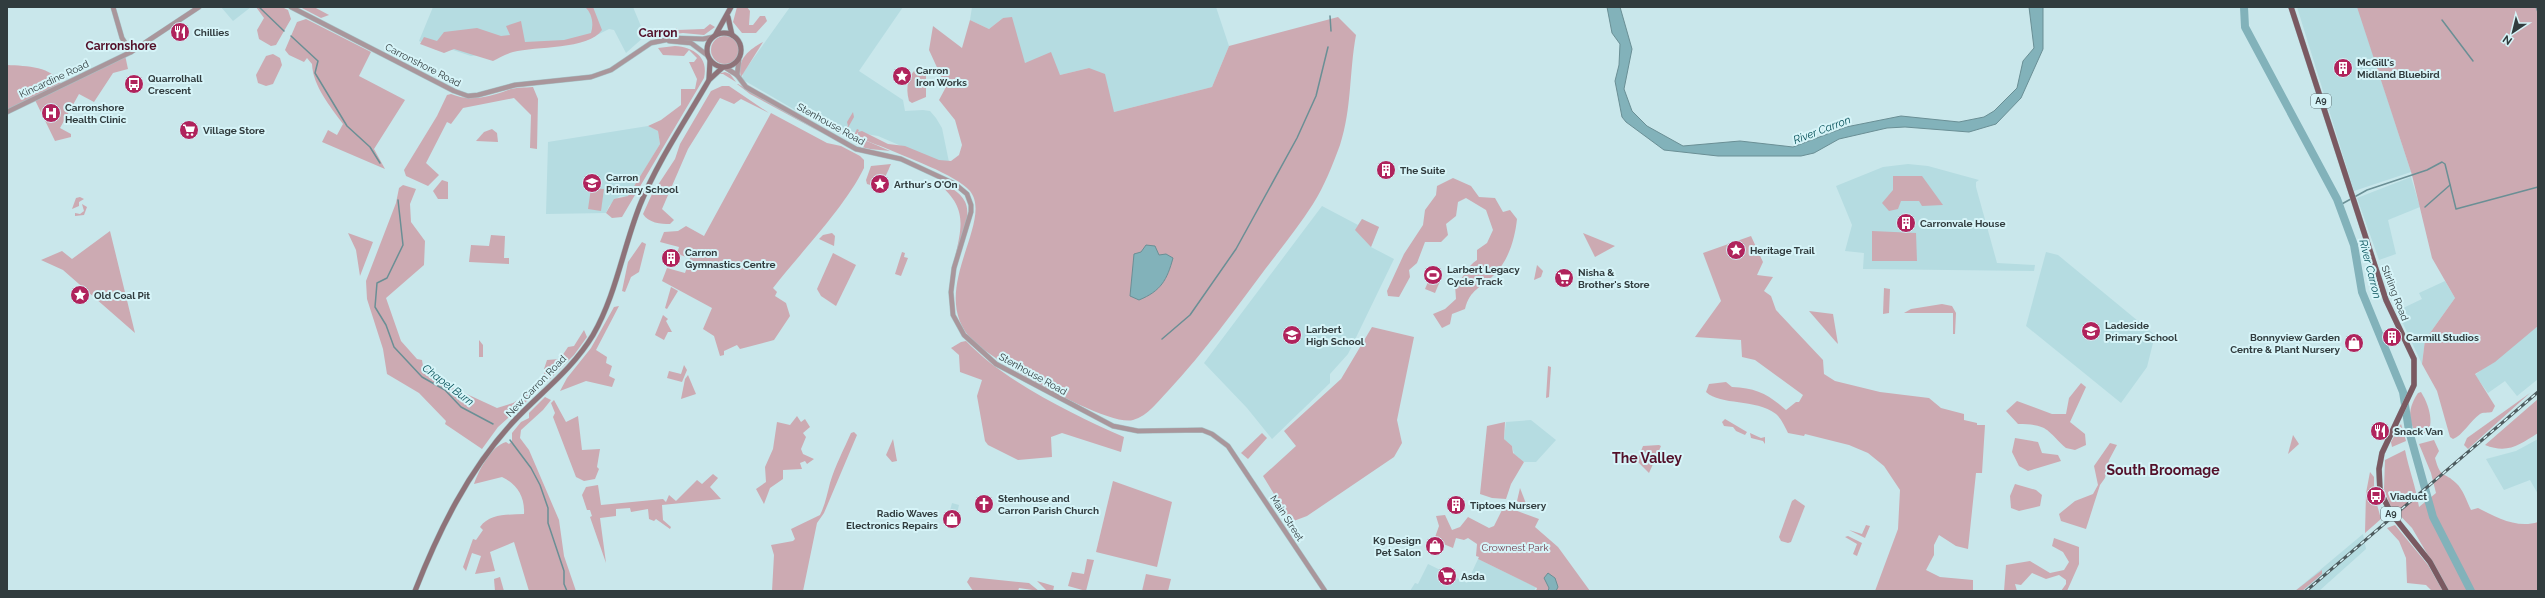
<svg xmlns="http://www.w3.org/2000/svg" width="2545" height="598" viewBox="0 0 2545 598" font-family="Raleway,sans-serif">
<style>
.built{fill:#b5dce1}
.green{fill:#ccaab2}
.water{fill:#82b2ba;stroke:#6a8f95}
.lines{fill:none;stroke-linecap:round;stroke-linejoin:round}
.stream{stroke:#6a8f95;stroke-width:1.5}
.river{stroke:#82b2ba;stroke-width:8}
.tertiary-casing{stroke:#a8c1c5;stroke-width:5.5}
.secondary-casing{stroke:#a8c1c5;stroke-width:6}
.primary-casing{stroke:#a8c1c5;stroke-width:6}
.tertiary{stroke:#a9969b;stroke-width:4.5}
.secondary{stroke:#8e7379;stroke-width:5}
.primary{stroke:#7a5961;stroke-width:5.5}
.rail-casing{stroke:#4e5c5f;stroke-width:3}
.rail{stroke:#d6f4f8;stroke-width:1.5;stroke-dasharray:4.5;stroke-linecap:butt}
.labels{text-anchor:middle;dominant-baseline:central;stroke-width:4;stroke-linejoin:round;paint-order:stroke}
.shield{fill:#d6f4f8;stroke:#627376;stroke-width:1}
.shield-label{font-size:9px;font-weight:bold;fill:#313c3e}
.poi-label{font-size:10px;font-weight:bold;fill:#313c3e;stroke:#d6f4f8;text-anchor:start}
.street-label{font-size:10px;fill:#313c3e;stroke:#d6f4f8}
.park-label{font-size:10px;fill:#733a4b;stroke:#d6f4f8}
.water-label{font-size:11px;font-style:italic;fill:#044f57;stroke:#d6f4f8}
.quarter-label{font-size:12px;font-weight:bold;fill:#531029;stroke:#d6f4f8}
.district-label{font-size:14px;font-weight:bold;fill:#531029;stroke:#d6f4f8}
</style>
<rect width="100%" height="100%" fill="#c9e7eb"/>
<g class="built">
<polygon points="221,7 251,7 233,21"/>
<polygon points="433,7 633,7 645,36 626,53 614,30 609,29 585,41 471,56 453,50 436,50 419,41"/>
<polygon points="790,7 903,7 859,71 903,100 905,111 923,110 930,111 936,118 942,128 950,167 878,136 842,130 795,110 745,81 742,79 743,73"/>
<polygon points="972,7 1216,7 1229,46 1212,87 1114,112 1089,68 1060,75 1025,63 1003,18 989,29 970,20"/>
<polygon points="2297,7 2358,8 2411,172 2354,191"/>
<polygon points="648,126 658,131 660,144 628,197 620,196 609,206 606,213 546,214 548,142"/>
<polygon points="1908,164 1928,166 1979,180 1976,182 1976,187 1997,263 2035,265 2034,271 1863,269 1864,253 1845,251 1852,225 1836,186 1883,167"/>
<polygon points="2411,177 2420,207 2388,220 2396,254 2379,260 2357,198"/>
<polygon points="1322,206 1358,225 1362,219 1379,227 1371,247 1394,259 1348,354 1330,374 1330,383 1272,439 1247,408 1204,363"/>
<polygon points="2046,252 2058,255 2155,335 2147,367 2121,403 2026,326"/>
<polygon points="2445,281 2455,298 2425,340 2422,364 2397,311 2422,299 2419,293"/>
<polygon points="2538,326 2538,379 2517,396 2505,381 2488,393 2475,375"/>
<polygon points="1531,420 1556,440 1536,462 1524,462 1514,454 1512,446 1504,439 1506,422"/>
<polygon points="2538,439 2538,494 2530,480 2504,490 2486,459 2516,451"/>
<polygon points="952,503 959,505 955,523 947,522"/>
<polygon points="2363,534 2366,549 2319,591 2295,591"/>
<polygon points="1478,559 1536,587 1534,591 1410,591 1415,583 1418,584 1428,564 1467,583"/>
</g>
<g class="green">
<polygon points="256,7 282,7 288,10 291,19 276,45 271,46 259,39 257,30 264,18"/>
<polygon points="300,7 314,7 329,15 321,18"/>
<path d="M585,7h8l9,23c-14,20 -66,16 -89,22 -7,2 -14,6 -20,9l-39,-12 -10,4 -24,-9 4,-7 13,4 7,-9 33,-4 24,8 9,-1 -4,-9 15,-5 4,21 39,-2 27,-7c3,-9 1,-20 -6,-26z"/>
<polygon points="737,7 747,7 750,11 749,25 753,25 760,16 765,16 767,21 756,33 742,33 733,22"/>
<path d="M2357,7h181v319l-43,36 -20,12 20,32 -3,6c-3,1 -10,0 -12,2 -9,6 -18,22 -27,25l-3,-2 -13,-46 -15,-27 3,-24 30,-42 -23,-40 -20,-83z"/>
<path d="M1012,17l13,46 26,-11 9,23 29,-7 16,6 9,38 98,-25 17,-41 109,-29 18,18c-7,38 -4,73 -16,110 -7,19 -16,42 -27,59 -14,22 -31,43 -47,64 -32,43 -61,83 -98,123 -10,10 -20,25 -35,29 -26,7 -139,-59 -160,-79 -48,-48 22,-119 -3,-150 -13,-16 -67,-35 -87,-44 -8,-3 -18,-6 -25,-12v-3l4,-1 26,13 17,2 34,14 12,1 8,-6 3,-10 -7,-25 -16,-20 7,-13 -17,-37 4,-24 29,22 8,-28 19,9 14,-11z"/>
<path d="M306,19l65,33 -12,24 46,24 -31,49 11,20 -63,-27 6,-12 9,5 6,-11c-13,-18 -30,-38 -31,-60l-5,-6 -3,4 -15,-7 -4,-5 12,-28z"/>
<polygon points="710,24 715,27 704,35 683,33 656,36 653,30 658,28 660,31 664,30 666,33 677,28 677,30 704,29"/>
<circle cx="725" cy="50" r="14"/>
<path d="M763,42l-22,35c-5,-18 9,-28 22,-35z"/>
<path d="M675,46c18,1 34,11 29,32l-82,139 -10,1 -6,-5 8,-14 14,-3 32,-52 -2,-13 -10,-5 13,-6 20,-15v-16h14l2,-10 -8,-17h5l3,-4 -8,-8 -5,6 -21,-1 -5,-7z"/>
<polygon points="273,54 280,58 282,65 273,84 266,86 258,83 256,75 266,56"/>
<path d="M125,55l3,14 -15,4 -19,29 -15,-8 -19,34 11,6v3l-16,4 -21,-43 -27,14v-47c20,1 45,1 55,20z"/>
<path d="M920,65l6,4v28l-14,6 -3,-2c-4,-15 -1,-26 11,-36z"/>
<polygon points="725,72 730,74 736,82 723,74 718,74"/>
<polygon points="737,84 738,84 820,132 750,94"/>
<path d="M722,86h7l40,27 -28,-14 -7,5 -14,-6 -32,51 -26,60 12,11 -4,4c-9,0 -22,-1 -27,-10l9,-20 23,-35 5,-15 31,-53z"/>
<path d="M533,87l5,12 -1,50 -7,-1 1,-33 -17,-17 -51,10 -12,16 -4,-2 -21,41 13,12 -11,11 -22,-10 -2,-6 33,-54 10,-21 4,-1c19,8 38,3 57,-4 7,-3 17,-2 25,-3z"/>
<polygon points="853,112 854,117 845,133 841,134 802,113 841,130 848,126 847,122"/>
<path d="M771,113l56,30 14,3 19,10 4,4v8c-19,39 -62,83 -91,120l4,4 -2,4 11,7 4,13 -16,24 -34,9 -3,-4 -13,6v4l-4,1 -6,-20 -11,-7 9,-21 -50,-27 5,-13 18,5 5,-15 -13,-4 2,-7 -19,-5 4,-10 14,-1 8,-5 18,10z"/>
<polygon points="492,129 497,133 498,142 476,141 484,132"/>
<path d="M857,129l2,1 -2,4 3,4 30,13c-11,-2 -32,0 -38,-12z"/>
<path d="M891,164c-5,11 -9,26 -24,20l-1,-4 5,-14z"/>
<polygon points="1893,176 1922,176 1943,205 1922,206 1919,201 1901,201 1898,209 1889,211 1882,203 1893,190"/>
<path d="M1453,178l18,8 8,11 16,1 8,14 7,-2 7,9c-2,19 -8,41 -23,56 -13,13 -24,14 -29,34l-13,5 -2,10 -8,4 -9,-14 12,-5 11,-10 -1,-14c10,-8 12,-19 22,-25v-10l10,-7 6,-13 -7,-20 -20,-12 -8,4 -2,14 -10,8 2,11 -7,7h-16l-8,21 -8,7 1,7 -11,20 -11,-1 -1,-5 17,-37 19,-29 2,-15 11,-15 1,-9z"/>
<polygon points="442,180 448,182 448,199 438,199 433,191"/>
<path d="M940,182c42,19 26,38 15,75 8,-34 11,-50 -17,-74z"/>
<polygon points="403,185 416,189 410,204 411,222 425,241 424,265 386,298 401,341 417,359 422,360 423,366 445,384 497,408 513,403 538,387 540,389 498,427 482,449 445,424 446,421 419,393 387,374 383,349 367,299 366,281 396,203 399,188"/>
<polygon points="591,188 604,189 601,211 588,209"/>
<polygon points="80,197 84,199 79,202 79,206 72,209 76,198"/>
<polygon points="82,204 87,207 84,215 75,216 75,213 80,214 84,211"/>
<polygon points="1362,219 1379,227 1371,247 1355,230"/>
<polygon points="110,231 135,333 63,270 41,260 62,251 72,259"/>
<polygon points="1872,231 1916,233 1917,261 1872,261"/>
<polygon points="348,233 373,242 360,276 356,250"/>
<polygon points="832,233 835,236 834,246 819,239 823,235"/>
<polygon points="1583,233 1615,246 1595,257"/>
<polygon points="491,235 505,236 504,258 509,258 509,264 469,262 471,245 489,246"/>
<path d="M1751,236l12,26 -6,13 16,2 -9,14 7,5 5,14 47,50 1,14 11,7 45,11 49,6 12,10 23,6v6l13,3v2h8l-3,48h-6l-8,76 -12,-3 -17,-11 -5,10v10l-8,15 14,7 33,3v11h-98l23,-62 2,-39 -16,-24 -16,-13 -19,-8 -44,-11 -1,2 -16,-3c-3,-6 -7,-15 -12,-19 -21,-16 -55,-8 -70,-22l3,-8 17,-2 6,5c24,1 36,7 54,23l10,-8h3l4,-7 -48,-35 -13,-3 -1,-17 -46,-3 26,-36 -18,-48z"/>
<polygon points="642,242 646,244 639,272 631,277 625,292 622,291 628,262"/>
<polygon points="902,252 905,253 904,257 908,258 901,276 895,274"/>
<polygon points="833,253 856,265 836,306 821,296 817,289"/>
<polygon points="1537,265 1543,271 1541,277 1534,280"/>
<polygon points="1433,270 1443,274 1435,293 1425,289"/>
<polygon points="671,287 678,291 667,309 665,308"/>
<polygon points="1884,288 1890,289 1889,313 1883,314"/>
<polygon points="1942,304 1952,306 1956,313 1955,334 1953,334 1953,313 1904,313 1911,309"/>
<polygon points="619,306 596,350 607,357 606,363 612,366 609,376 615,379 612,387 586,381 560,391 567,378 591,348 614,307"/>
<polygon points="1809,311 1833,314 1838,344 1836,342"/>
<polygon points="663,315 668,319 666,321 672,332 668,332 664,340 655,335"/>
<polygon points="1372,327 1414,337 1397,420 1402,443 1394,457 1307,516 1291,522 1263,476 1296,446 1284,431 1341,379"/>
<polygon points="584,330 587,337 574,355 546,383 544,382 544,369 547,360 560,359 568,347 574,346"/>
<polygon points="479,340 483,345 483,357 479,357"/>
<path d="M966,341c38,40 107,74 158,96l-3,15 -59,-19 -11,4 1,20 -34,3 -30,-15 -3,-4 -8,-45 5,-16 -22,-8 -1,-17 -8,-7 10,-6z"/>
<polygon points="684,365 687,370 682,382 667,378 669,371 681,374"/>
<polygon points="1548,366 1551,367 1549,397 1546,398"/>
<polygon points="688,375 696,394 681,399 685,379"/>
<path d="M2081,383l5,4 -16,35 15,12 1,11 -11,5 -9,-2c-20,-18 -17,-24 -48,-24l-12,-13 11,-10 35,13h14l3,-16z"/>
<path d="M2421,392c7,11 13,29 7,40l-10,4c-11,-15 -10,-28 0,-43z"/>
<polygon points="2530,393 2468,449 2464,445 2467,438"/>
<path d="M545,397l6,3 -8,10 -22,20 -1,8 9,12 30,70 5,36 12,35h-47l-15,-49 -24,10 5,19 -20,3 6,-18 -9,-3 -6,18 -3,-4 10,-28 3,1 7,-10 -3,-3c10,-14 29,-12 44,-13 1,-17 -7,-30 -22,-37l-28,7c5,-14 17,-38 32,-42l3,2 3,-3v-8l9,-11 8,-4v-5z"/>
<path d="M2538,399v34c-19,12 -30,21 -53,12z"/>
<polygon points="554,400 566,422 578,416 582,450 600,449 597,467 599,469 595,479 584,481 576,477 553,417 555,413 551,403"/>
<polygon points="797,416 801,422 805,419 810,427 803,433 806,437 801,449 803,454 814,459 807,464 805,461 800,463 802,469 783,470 783,479 770,488 764,504 756,489 766,482 765,467 773,449 777,422 790,425"/>
<polygon points="1725,419 1747,432 1745,435 1736,431 1733,427 1724,426 1722,422"/>
<polygon points="1505,422 1504,439 1512,446 1513,453 1524,462 1511,484 1506,499 1492,498 1480,494 1487,426"/>
<polygon points="2401,424 2406,441 2392,447 2391,442"/>
<path d="M854,432l3,3 -33,78 -7,10 -14,68h-31l2,-36 -3,-10 22,-4 2,-2 -4,-10 29,-14c5,-10 7,-20 10,-32 5,-17 14,-34 21,-50z"/>
<polygon points="1262,433 1267,438 1248,459 1241,453"/>
<polygon points="1750,433 1761,438 1765,437 1765,444 1763,441 1751,438"/>
<polygon points="2293,435 2299,444 2288,454"/>
<polygon points="2015,438 2038,442 2042,453 2058,455 2061,461 2028,471 2019,466 2012,452"/>
<polygon points="893,439 897,461 892,462 886,455"/>
<path d="M2434,440l5,11 -4,7c6,22 9,13 21,25 7,6 11,19 15,27l7,-2c18,9 39,21 60,14v69h-89l-37,-63 -22,-23 -6,-16 1,-29 20,-10c4,20 11,37 14,57l17,-14 -5,-20 -12,-29z"/>
<polygon points="2110,443 2117,445 2109,460 2105,478 2100,485 2086,529 2061,521 2059,514 2075,501 2093,494 2098,485 2094,466"/>
<polygon points="1659,445 1661,446 1649,473 1637,461 1643,446"/>
<polygon points="2370,472 2374,477 2374,494 2381,519 2365,533 2366,493"/>
<polygon points="713,474 718,478 710,487 721,499 662,505 663,520 671,527 670,529 656,519 654,521 649,519 648,509 631,512 630,508 616,509 616,516 600,518 606,563 590,517 592,516 590,510 587,510 582,495 586,487 598,485 601,505 663,499 666,502 669,495 676,501 697,480 702,484"/>
<polygon points="1113,481 1172,502 1157,567 1096,552"/>
<polygon points="2015,484 2036,490 2042,495 2040,506 2019,511 2011,508 2010,496"/>
<polygon points="1520,488 1527,506 1517,501"/>
<polygon points="1795,499 1805,506 1791,542 1788,543 1781,541 1779,537 1792,501"/>
<polygon points="1504,506 1539,519 1535,527 1558,547 1590,591 1536,591 1537,588 1478,559 1479,557 1476,556 1477,544 1468,538 1464,540 1456,538 1453,548 1434,540 1439,526 1436,516 1445,515 1452,530 1460,527 1468,517 1489,528 1494,526"/>
<polygon points="1866,525 1870,526 1865,538 1849,530 1862,534"/>
<polygon points="2395,525 2428,565 2443,591 2432,591 2426,585 2407,583 2406,558 2399,541 2387,528"/>
<polygon points="1848,536 1862,543 1857,556 1853,554 1857,544 1845,537"/>
<polygon points="2054,538 2079,547 2079,564 2067,591 2061,591 2066,584 2066,580 2059,575 2046,579 2032,573 2021,585 2015,584 2017,591 2004,591 2006,565 2030,561 2050,573 2064,570 2069,562 2063,552 2052,546"/>
<polygon points="1087,559 1094,560 1086,591 1068,586 1072,572 1084,574"/>
<polygon points="2322,570 2322,574 2302,591 2295,591"/>
<polygon points="1146,574 1171,579 1168,591 1142,591"/>
<polygon points="500,577 504,591 495,591 494,579"/>
<polygon points="970,577 1029,583 1039,591 1019,588 1018,591 973,591 967,582"/>
<polygon points="1037,581 1054,586 1053,591 1047,591"/>
</g>
<g class="water">
<polygon points="1607,7 1620,7 1632,49 1624,89 1632,111 1647,126 1683,146 1740,141 1793,147 1846,127 1901,116 1959,122 1984,117 1994,111 2017,88 2023,61 2034,48 2029,7 2043,7 2043,49 2021,98 1996,124 1969,132 1905,127 1887,128 1839,139 1814,153 1801,156 1718,156 1664,150 1626,122 1622,117 1615,81 1619,65 1620,44 1612,33"/>
<path d="M1146,245l9,1 4,9 7,-1 7,4c-6,22 -12,33 -34,42l-9,-4 4,-42 7,-2z"/>
<polygon points="1548,573 1555,578 1558,587 1556,591 1548,591 1549,588 1544,578"/>
</g>
<g class="lines">
<g class="stream">
<polyline points="259,7 284,31"/>
<polyline points="2536,7 2538,12"/>
<polyline points="1330,16 1331,31"/>
<polyline points="2442,20 2473,61"/>
<polyline points="291,36 318,61 315,73 347,126 370,147 380,163"/>
<polyline points="398,200 403,245 387,278 377,283 375,307 386,325 394,347 422,377 445,390 461,407 493,424"/>
<polyline points="2340,205 2367,190 2427,170 2442,162 2445,164 2456,209 2538,187"/>
<polyline points="2425,207 2450,185"/>
<polyline points="1162,339 1190,315 1236,249 1297,138 1316,96 1328,47"/>
<polyline points="510,440 531,468 540,485 548,508 548,523 564,571 564,584 567,591"/>
</g>
<polyline class="river" points="2244,7 2245,27 2337,199 2354,245 2362,292 2403,392 2409,431 2433,517 2471,591"/>
<defs>
<g id="tertiary">
<polyline points="113,7 122,38 131,52"/>
<polyline points="291,7 454,91 468,96 478,95 515,85 591,77 611,70 651,43 675,38 703,39 713,37"/>
<polyline points="669,41 691,43 707,55"/>
<polyline points="726,68 737,75 746,87 856,149 901,159 955,184 967,194 971,205 971,212 954,268 951,292 953,315 964,335 996,364 1113,426 1138,431 1202,430 1212,434 1228,446 1325,591"/>
<polyline points="737,75 739,60"/>
<polyline points="7,112 131,52 199,7"/>
</g>
<g id="secondary">
<polyline points="728,17 732,35"/>
<circle cx="724" cy="50" r="17"/>
<polyline points="716,34 731,7"/>
<polyline points="709,79 710,61"/>
<path d="M415,591c24,-61 53,-120 98,-169 27,-29 59,-52 80,-87 23,-40 30,-87 47,-130 17,-43 46,-85 69,-125l13,-12"/>
</g>
<polyline id="primary" points="2291,7 2386,300 2414,359 2414,385 2382,453 2379,469 2380,491 2391,513 2430,562 2446,591"/>
</defs>
<use href="#tertiary" class="tertiary-casing"/>
<use href="#secondary" class="secondary-casing"/>
<use href="#primary" class="primary-casing"/>
<use href="#tertiary" class="tertiary"/>
<use href="#secondary" class="secondary"/>
<use href="#primary" class="primary"/>
<defs>
<polyline id="rail" points="2306,591 2538,392"/>
</defs>
<use href="#rail" class="rail-casing"/>
<use href="#rail" class="rail"/>
</g>
<defs>
<symbol id="restaurant-disc" viewBox="-11 -11 22 22"><circle r="9.5" fill="#b0235c" stroke="#d6f4f8"/><path d="M-5-6h1v4h1v-4h1v4h1v-4h1v5L-1.5 .5V6h-2V.5L-5-1ZM5-6V6H3V1.5H1.5Q1.5-4 5-6Z" fill="#fff"/></symbol>
<symbol id="building-disc" viewBox="-11 -11 22 22"><circle r="9.5" fill="#b0235c" stroke="#d6f4f8"/><path d="M-4-6H4V6H1V3H-1V6H-4ZM-2.5-4.3h1.7v1.8h-1.7ZM.8-4.3h1.7v1.8H.8ZM-2.5-1h1.7V.8h-1.7ZM.8-1h1.7V.8H.8Z" fill="#fff"/></symbol>
<symbol id="sight-disc" viewBox="-11 -11 22 22"><circle r="9.5" fill="#b0235c" stroke="#d6f4f8"/><path d="M0-6L1.8-2.2L6-1.7L2.9 1.2L3.7 5.4L0 3.3L-3.7 5.4L-2.9 1.2L-6-1.7L-1.8-2.2Z" fill="#fff"/></symbol>
<symbol id="bus-disc" viewBox="-11 -11 22 22"><circle r="9.5" fill="#b0235c" stroke="#d6f4f8"/><path d="M-5-6H5V4H4V6H2V4H-2V6H-4V4H-5ZM-3.5-4V0h7V-4ZM-3.5 1.2v1.5H-2V1.2ZM2 1.2v1.5H3.5V1.2Z" fill="#fff"/></symbol>
<symbol id="hospital-disc" viewBox="-11 -11 22 22"><circle r="9.5" fill="#b0235c" stroke="#d6f4f8"/><path d="M-5-5h3v3.5h4V-5h3V5h-3V1.5h-4V5h-3Z" fill="#fff"/></symbol>
<symbol id="supermarket-disc" viewBox="-11 -11 22 22"><circle r="9.5" fill="#b0235c" stroke="#d6f4f8"/><path d="M-6-5.5h2.5l.6 2H6L4.5 2H-2.5L-4.4-4H-6ZM-1.5 3.2a1.3 1.3 0 1 0 .1 0ZM3 3.2a1.3 1.3 0 1 0 .1 0Z" fill="#fff"/></symbol>
<symbol id="school-disc" viewBox="-11 -11 22 22"><circle r="9.5" fill="#b0235c" stroke="#d6f4f8"/><path d="M0-5L7-2L0 1L-7-2ZM-4 1L0 2.5L4 1V4Q0 6-4 4Z" fill="#fff"/></symbol>
<symbol id="stadium-disc" viewBox="-11 -11 22 22"><circle r="9.5" fill="#b0235c" stroke="#d6f4f8"/><path d="M0-5a6.5 5 0 1 0 0 10a6.5 5 0 1 0 0-10ZM-3.5-1.8h7v3.6h-7Z" fill="#fff"/></symbol>
<symbol id="shop-disc" viewBox="-11 -11 22 22"><circle r="9.5" fill="#b0235c" stroke="#d6f4f8"/><path d="M-5-2.5h2.3a2.7 3.5 0 0 1 5.4 0H5L5.5 6h-11ZM-1.5-2.5h3a1.5 2.3 0 0 0-3 0Z" fill="#fff"/></symbol>
<symbol id="church-disc" viewBox="-11 -11 22 22"><circle r="9.5" fill="#b0235c" stroke="#d6f4f8"/><path d="M-1.2-6h2.4v3.5h3.3v2.4h-3.3V6h-2.4V-.1h-3.3v-2.4h3.3Z" fill="#fff"/></symbol>
</defs>
<g fill-rule="evenodd">
<use href="#restaurant-disc" x="169" y="21" width="22" height="22"/>
<use href="#building-disc" x="2332" y="57" width="22" height="22"/>
<use href="#sight-disc" x="891" y="65" width="22" height="22"/>
<use href="#bus-disc" x="123" y="73" width="22" height="22"/>
<use href="#hospital-disc" x="40" y="102" width="22" height="22"/>
<use href="#supermarket-disc" x="178" y="119" width="22" height="22"/>
<use href="#building-disc" x="1375" y="159" width="22" height="22"/>
<use href="#school-disc" x="581" y="172" width="22" height="22"/>
<use href="#sight-disc" x="869" y="173" width="22" height="22"/>
<use href="#building-disc" x="1895" y="212" width="22" height="22"/>
<use href="#sight-disc" x="1725" y="239" width="22" height="22"/>
<use href="#building-disc" x="660" y="247" width="22" height="22"/>
<use href="#stadium-disc" x="1422" y="264" width="22" height="22"/>
<use href="#supermarket-disc" x="1553" y="267" width="22" height="22"/>
<use href="#sight-disc" x="69" y="284" width="22" height="22"/>
<use href="#school-disc" x="2080" y="320" width="22" height="22"/>
<use href="#school-disc" x="1281" y="324" width="22" height="22"/>
<use href="#building-disc" x="2381" y="326" width="22" height="22"/>
<use href="#shop-disc" x="2343" y="332" width="22" height="22"/>
<use href="#restaurant-disc" x="2369" y="420" width="22" height="22"/>
<use href="#bus-disc" x="2365" y="485" width="22" height="22"/>
<use href="#church-disc" x="973" y="493" width="22" height="22"/>
<use href="#building-disc" x="1445" y="494" width="22" height="22"/>
<use href="#shop-disc" x="941" y="508" width="22" height="22"/>
<use href="#shop-disc" x="1424" y="535" width="22" height="22"/>
<use href="#supermarket-disc" x="1436" y="565" width="22" height="22"/>
</g>
<g class="labels">
<g class="shield">
<rect x="2311" y="94" width="20" height="14" rx="3"/>
<rect x="2381" y="507" width="20" height="14" rx="3"/>
</g>
<g class="shield-label">
<text x="2321" y="101">A9</text>
<text x="2391" y="514">A9</text>
</g>
<g class="poi-label">
<text x="194" y="32">Chillies</text>
<text x="2357" y="62">McGill's<tspan x="2357" dy="12">Midland Bluebird</tspan></text>
<text x="916" y="70">Carron<tspan x="916" dy="12">Iron Works</tspan></text>
<text x="148" y="78">Quarrolhall<tspan x="148" dy="12">Crescent</tspan></text>
<text x="65" y="107">Carronshore<tspan x="65" dy="12">Health Clinic</tspan></text>
<text x="203" y="130">Village Store</text>
<text x="1400" y="170">The Suite</text>
<text x="606" y="177">Carron<tspan x="606" dy="12">Primary School</tspan></text>
<text x="894" y="184">Arthur's O'On</text>
<text x="1920" y="223">Carronvale House</text>
<text x="1750" y="250">Heritage Trail</text>
<text x="685" y="252">Carron<tspan x="685" dy="12">Gymnastics Centre</tspan></text>
<text x="1447" y="269">Larbert Legacy<tspan x="1447" dy="12">Cycle Track</tspan></text>
<text x="1578" y="272">Nisha &amp;<tspan x="1578" dy="12">Brother's Store</tspan></text>
<text x="94" y="295">Old Coal Pit</text>
<text x="2105" y="325">Ladeside<tspan x="2105" dy="12">Primary School</tspan></text>
<text x="1306" y="329">Larbert<tspan x="1306" dy="12">High School</tspan></text>
<text x="2340" y="337" text-anchor="end">Bonnyview Garden<tspan x="2340" dy="12">Centre &amp; Plant Nursery</tspan></text>
<text x="2406" y="337">Carmill Studios</text>
<text x="2394" y="431">Snack Van</text>
<text x="2390" y="496">Viaduct</text>
<text x="998" y="498">Stenhouse and<tspan x="998" dy="12">Carron Parish Church</tspan></text>
<text x="1470" y="505">Tiptoes Nursery</text>
<text x="938" y="513" text-anchor="end">Radio Waves<tspan x="938" dy="12">Electronics Repairs</tspan></text>
<text x="1421" y="540" text-anchor="end">K9 Design<tspan x="1421" dy="12">Pet Salon</tspan></text>
<text x="1461" y="576">Asda</text>
</g>
<g class="street-label">
<text transform="translate(423 65) rotate(27)">Carronshore Road</text>
<text transform="translate(54 79) rotate(-25)">Kincardine Road</text>
<text transform="translate(831 124) rotate(29)">Stenhouse Road</text>
<text transform="translate(2395 293) rotate(69)">Stirling Road</text>
<text transform="translate(1033 374) rotate(29)">Stenhouse Road</text>
<text transform="translate(536 386) rotate(-46)">New Carron Road</text>
<text transform="translate(1287 518) rotate(57)">Main Street</text>
</g>
<g class="park-label">
<text x="1515" y="547">Crownest Park</text>
</g>
<g class="water-label">
<text transform="translate(1822 130) rotate(-21)">River Carron</text>
<text transform="translate(2370 269) rotate(76)">River Carron</text>
<text transform="translate(448 385) rotate(37)">Chapel Burn</text>
</g>
<g class="quarter-label">
<text x="658" y="33">Carron</text>
<text x="121" y="46">Carronshore</text>
</g>
<g class="district-label">
<text x="1647" y="458">The Valley</text>
<text x="2163" y="470">South Broomage</text>
</g>
</g>
<rect width="2545" height="598" fill="none" stroke="#313c3e" stroke-width="16"/>
<g transform="translate(2513 32) rotate(215)" stroke="#d6f4f8" stroke-width="3" paint-order="stroke">
<path d="M0-3L7 15L0 10L-7 15Z" fill="#313c3e"/>
<text y="-6" font-size="11" font-weight="bold" text-anchor="middle" fill="#313c3e">N</text>
</g>
</svg>
